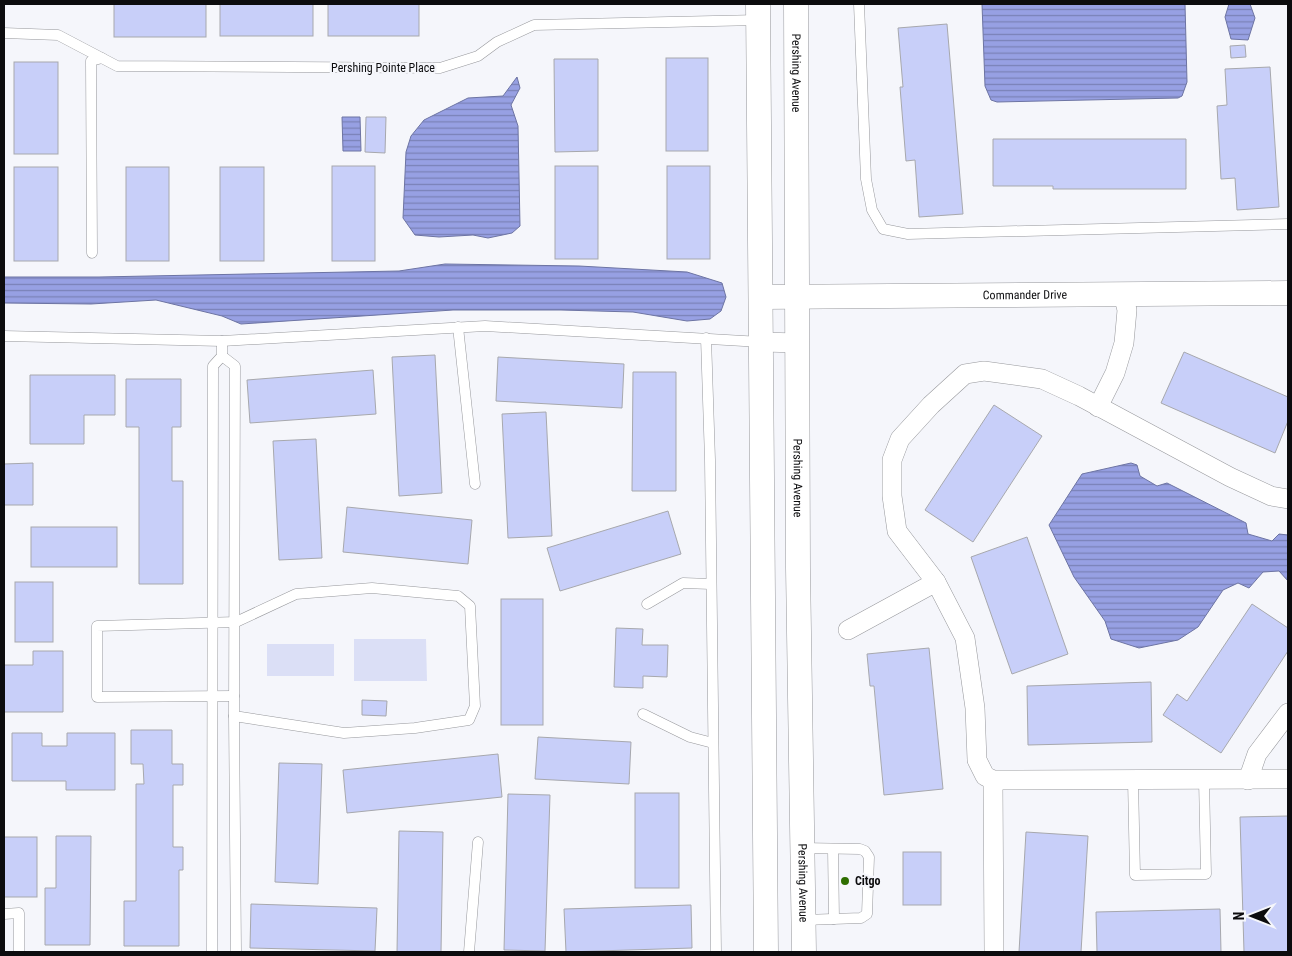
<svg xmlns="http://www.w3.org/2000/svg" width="1292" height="956" viewBox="0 0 1292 956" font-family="'Roboto Condensed',sans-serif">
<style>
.green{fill:#dbdff6}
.water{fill:url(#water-rules);stroke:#6d74a3}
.building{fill:#c8cff9;stroke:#a7a8ad}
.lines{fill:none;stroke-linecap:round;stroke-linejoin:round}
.service-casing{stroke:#97989c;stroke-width:11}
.minor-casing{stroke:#97989c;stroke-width:20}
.tertiary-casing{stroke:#97989c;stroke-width:25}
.service{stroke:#fff;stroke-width:10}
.minor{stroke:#fff;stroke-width:19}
.tertiary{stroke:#fff;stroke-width:24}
.poi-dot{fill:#2e6d00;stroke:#f5f6fb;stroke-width:2}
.labels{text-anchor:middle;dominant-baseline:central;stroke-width:4.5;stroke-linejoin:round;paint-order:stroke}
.street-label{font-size:12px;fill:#0c0c0e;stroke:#f5f6fb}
.poi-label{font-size:12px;font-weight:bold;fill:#0c0c0e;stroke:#f5f6fb;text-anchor:start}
</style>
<defs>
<pattern id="water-rules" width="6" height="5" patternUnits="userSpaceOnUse" patternTransform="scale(1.25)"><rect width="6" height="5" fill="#97a0e3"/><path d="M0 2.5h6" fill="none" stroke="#7a81b6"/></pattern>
</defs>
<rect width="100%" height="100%" fill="#f5f6fb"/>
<g class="green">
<polygon points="354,639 426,639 427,681 354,681"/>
<rect x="267" y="644" width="67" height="32"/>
</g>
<g class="water">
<polygon points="982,4 1185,4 1187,82 1182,96 1178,98 997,102 991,100 985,86"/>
<polygon points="1229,4 1250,4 1255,18 1248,40 1231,39 1225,17"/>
<polygon points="517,77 520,88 511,105 518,126 520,226 512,233 488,238 473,235 439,237 415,235 403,218 406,152 411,136 424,120 468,98 503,96"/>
<polygon points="342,117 360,117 361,151 343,151"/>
<polygon points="445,264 579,266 687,272 722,283 726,297 721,311 710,319 687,321 633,312 561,310 453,310 241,324 222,316 156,300 91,304 4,303 4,277 99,277 399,271"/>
<polygon points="1131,463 1137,465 1140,476 1157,486 1167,483 1246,523 1248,534 1272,541 1279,534 1288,535 1288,581 1279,571 1263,572 1249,588 1238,583 1223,590 1198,627 1178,640 1139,648 1111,639 1105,621 1074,577 1049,525 1082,474"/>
</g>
<g class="building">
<rect x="114" y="4" width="92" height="33"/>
<rect x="220" y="4" width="93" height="32"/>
<rect x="328" y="4" width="91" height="32"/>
<polygon points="947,24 963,214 919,217 915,160 906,161 900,87 903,87 898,28"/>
<polygon points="1245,45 1246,57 1231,58 1230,46"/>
<rect x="666" y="58" width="42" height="93"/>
<polygon points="554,59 598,59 598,151 555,152"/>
<rect x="14" y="62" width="44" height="92"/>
<polygon points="1270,67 1279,207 1237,210 1235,178 1221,179 1217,106 1227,105 1225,69"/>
<polygon points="366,117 386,117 385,153 365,152"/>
<polygon points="993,139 1186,139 1186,189 1053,189 1053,186 993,186"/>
<rect x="332" y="166" width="43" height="95"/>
<rect x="555" y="166" width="43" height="93"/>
<rect x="667" y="166" width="43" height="93"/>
<rect x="14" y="167" width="44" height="94"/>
<rect x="126" y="167" width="43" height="94"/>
<rect x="220" y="167" width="44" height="94"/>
<polygon points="1184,352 1288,397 1288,421 1275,453 1161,403"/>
<polygon points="435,355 442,493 399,496 392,357"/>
<polygon points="498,357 624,364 622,408 496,401"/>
<polygon points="373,370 376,414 250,423 247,380"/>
<polygon points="633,372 676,372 676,491 632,491"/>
<polygon points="30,375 115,375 115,415 84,415 84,444 30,444"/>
<polygon points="126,379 181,379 181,427 172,427 172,481 183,481 183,584 139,584 139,427 126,427"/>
<polygon points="994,405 1042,436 973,542 925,510"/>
<polygon points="546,412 552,536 508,538 502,414"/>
<polygon points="316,439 322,558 279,560 273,441"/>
<polygon points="33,463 33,505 4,505 4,464"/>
<polygon points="347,507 472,520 468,564 343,552"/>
<polygon points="668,511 681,554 560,591 547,548"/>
<rect x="31" y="527" width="86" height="40"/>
<polygon points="1027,537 1068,654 1012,674 971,557"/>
<rect x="15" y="582" width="38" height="60"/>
<rect x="501" y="599" width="42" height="126"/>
<polygon points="1252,604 1288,628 1288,651 1221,753 1163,715 1177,694 1187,701"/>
<polygon points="616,628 643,629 642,645 668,645 667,677 643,676 643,688 614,687"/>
<polygon points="929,648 943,789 884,795 874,686 870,686 867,654"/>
<polygon points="33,651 63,651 63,712 4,712 4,665 33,665"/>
<polygon points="1151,682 1152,742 1028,745 1027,686"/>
<polygon points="362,700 387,701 386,716 362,715"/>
<polygon points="131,730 172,730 172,764 183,764 183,785 173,785 173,847 183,847 183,870 179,870 179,946 124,946 124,901 136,901 136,784 144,784 143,764 131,764"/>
<polygon points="12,733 42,733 42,746 67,746 67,733 115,733 115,790 66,790 66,781 12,781"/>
<polygon points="538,737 631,742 629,784 535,779"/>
<polygon points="498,754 502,797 347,813 343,770"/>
<polygon points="279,763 322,764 318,884 275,882"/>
<rect x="635" y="793" width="44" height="95"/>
<polygon points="508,794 550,795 545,951 504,950"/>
<polygon points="1288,816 1288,952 1244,952 1240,817"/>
<polygon points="399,831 443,832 441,952 397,952"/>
<polygon points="1026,832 1088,836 1081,952 1019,952"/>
<polygon points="56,836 91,836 90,945 45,945 45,888 56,888"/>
<rect x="4" y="837" width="33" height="60"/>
<rect x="903" y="852" width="38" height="53"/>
<polygon points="251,904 377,908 375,951 250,948"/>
<polygon points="691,905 692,948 566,952 564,909"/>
<polygon points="1220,909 1221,952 1097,952 1096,912"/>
</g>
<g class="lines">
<defs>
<g id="service">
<polyline points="859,4 866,179 872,210 883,229 908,234 1288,224"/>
<polyline points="4,33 58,35 117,66 440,68 478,56 497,42 534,25 759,20"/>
<polyline points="92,253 91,61 102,58"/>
<polyline points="458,327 475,484"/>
<polyline points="4,336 222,341 485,326 761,342"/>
<polyline points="706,338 710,460 716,952"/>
<polyline points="222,356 235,366 234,716 236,952"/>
<polyline points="647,604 683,583 711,584"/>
<polyline points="234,696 97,697 97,626 236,622 296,594 372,588 458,596 470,606 475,706 469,720 415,728 344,733 234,716"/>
<polyline points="643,714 690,737 713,743"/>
<polyline points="1133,780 1135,875 1206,874 1204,780"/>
<polyline points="802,848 860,849 865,851 869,857 867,914 861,918 804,920"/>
<polyline points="833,849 834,919"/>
<polyline points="4,914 19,913 19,952"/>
<polyline points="212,952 213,366 222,356 222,341"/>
<polyline points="469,952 478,842"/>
</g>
<g id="minor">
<polyline points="761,342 798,343"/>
<polyline points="1098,407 1115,373 1124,343 1127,310 1123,294"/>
<polyline points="1288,499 1271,496 1230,477 1079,396 1042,379 984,371 965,374 931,405 900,439 892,460 892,496 897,531 936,582 965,638 975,708 977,760 985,776 993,780 1288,779"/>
<polyline points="848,630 936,582"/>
<polyline points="993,780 994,952"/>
<polyline points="1248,780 1257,754 1288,713"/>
</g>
<g id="tertiary">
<polyline points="758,4 766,952"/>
<path id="s1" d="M796,4l2,564 6,384"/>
<path id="s2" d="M761,297l527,-4"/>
</g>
</defs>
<use href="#service" class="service-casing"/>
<use href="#minor" class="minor-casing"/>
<use href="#tertiary" class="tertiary-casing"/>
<use href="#service" class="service"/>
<use href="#minor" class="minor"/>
<use href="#tertiary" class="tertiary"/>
</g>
<circle class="poi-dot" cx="845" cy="881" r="5"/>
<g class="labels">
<g class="street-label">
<text x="383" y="68">Pershing Pointe Place</text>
<text stroke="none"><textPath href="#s1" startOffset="69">Pershing Avenue</textPath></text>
<text stroke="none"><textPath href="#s2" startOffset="264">Commander Drive</textPath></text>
<text stroke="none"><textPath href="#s1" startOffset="474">Pershing Avenue</textPath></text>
<text stroke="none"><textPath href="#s1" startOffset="879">Pershing Avenue</textPath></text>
</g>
<g class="poi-label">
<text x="855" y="881">Citgo</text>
</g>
</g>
<rect width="1292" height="956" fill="none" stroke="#0c0c0e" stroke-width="10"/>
<g transform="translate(1252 916) rotate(270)" stroke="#f5f6fb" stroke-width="4" paint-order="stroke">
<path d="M0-4L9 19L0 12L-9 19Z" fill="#0c0c0e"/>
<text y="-8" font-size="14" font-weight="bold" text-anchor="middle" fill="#0c0c0e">N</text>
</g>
</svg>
